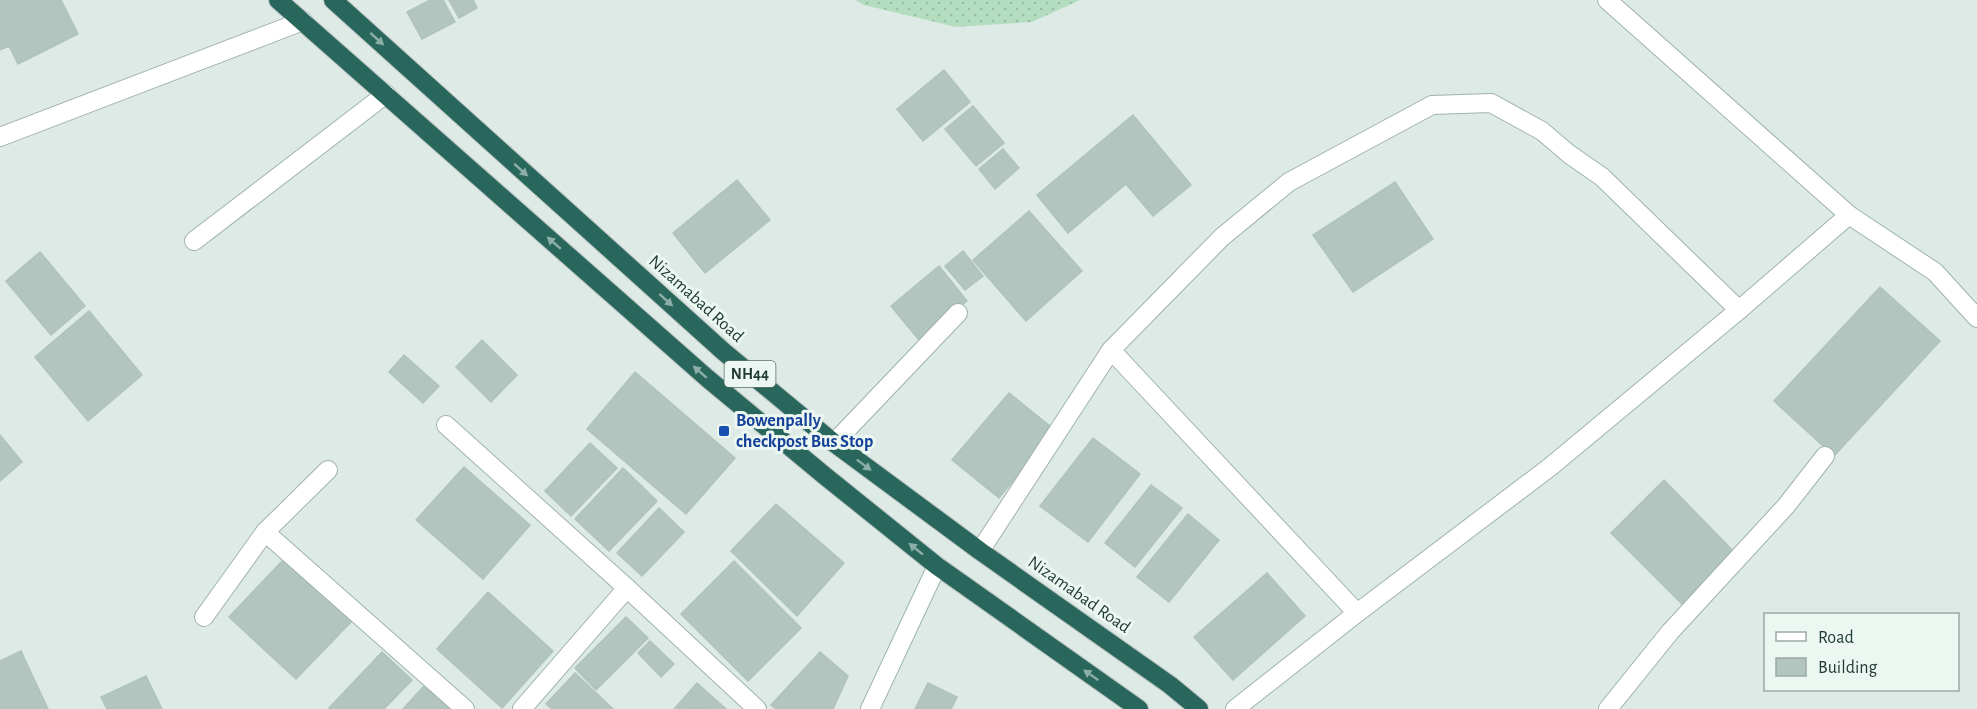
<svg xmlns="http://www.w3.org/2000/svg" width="1977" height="709" viewBox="0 0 1977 709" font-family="'Alegreya Sans',sans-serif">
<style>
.green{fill:url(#green-dots)}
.building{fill:#b2c5be;stroke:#afc4bc;stroke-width:1.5}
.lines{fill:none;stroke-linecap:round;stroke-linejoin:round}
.street-casing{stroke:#a0b2ac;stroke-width:20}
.secondary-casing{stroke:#9cb6ad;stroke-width:20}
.highway-casing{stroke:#bcc4c2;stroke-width:20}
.street{stroke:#fff;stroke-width:18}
.secondary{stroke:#fff;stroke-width:18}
.highway{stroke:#29675c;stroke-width:18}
.oneway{fill:#8bafa7}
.transit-dot{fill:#1a4fb4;stroke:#edf7f2;stroke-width:2}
.labels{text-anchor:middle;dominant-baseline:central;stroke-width:6;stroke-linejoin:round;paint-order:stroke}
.shield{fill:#edf7f2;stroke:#5c736c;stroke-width:1.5}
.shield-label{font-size:16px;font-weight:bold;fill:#1e3a33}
.street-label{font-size:18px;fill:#1e3a33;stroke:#edf7f2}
.transit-label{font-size:18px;font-weight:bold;fill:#164399;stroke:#edf7f2;text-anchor:start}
</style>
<defs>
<pattern id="green-dots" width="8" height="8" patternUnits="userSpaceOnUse" patternTransform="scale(1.5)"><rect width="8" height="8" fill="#b4ddc0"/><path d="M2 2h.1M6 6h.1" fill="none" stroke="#9abea5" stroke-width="1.8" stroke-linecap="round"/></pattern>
</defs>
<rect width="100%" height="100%" fill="#ddeae5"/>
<polygon class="green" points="855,0 1080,0 1032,22 956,27 864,5"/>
<g class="building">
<polygon points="0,0 61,0 78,34 18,64 9,46 0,50"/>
<polygon points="430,0 443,0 455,22 422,39 407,12"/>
<polygon points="449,0 473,0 477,8 459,18"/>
<polygon points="944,70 970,102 923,141 897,109"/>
<polygon points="973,106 1004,143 976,166 945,129"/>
<polygon points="1133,115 1191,185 1153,216 1126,184 1068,233 1037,195"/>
<polygon points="1003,149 1019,168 995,189 979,169"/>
<polygon points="737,180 770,220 705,273 673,233"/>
<polygon points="1395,182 1433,239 1353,292 1313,235"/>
<polygon points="1029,211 1082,271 1026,321 973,260"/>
<polygon points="963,251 983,276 965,290 945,266"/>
<polygon points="40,252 85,306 51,335 6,281"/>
<polygon points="939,266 967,301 919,340 891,306"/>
<polygon points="1880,287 1940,341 1834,456 1774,401"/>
<polygon points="89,311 142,375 88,421 35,357"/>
<polygon points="482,340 517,375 491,402 456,367"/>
<polygon points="404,355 439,386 423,403 389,372"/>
<polygon points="635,372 735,458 686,514 587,429"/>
<polygon points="1009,393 1055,430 999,498 952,460"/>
<polygon points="0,435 22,462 0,481"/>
<polygon points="1093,438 1140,474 1088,542 1040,506"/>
<polygon points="590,443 617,468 571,516 545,491"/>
<polygon points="464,467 530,525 483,579 416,520"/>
<polygon points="623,468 657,501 609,551 575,519"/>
<polygon points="1664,480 1737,555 1685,607 1611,533"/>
<polygon points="1151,485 1182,508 1135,567 1105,543"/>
<polygon points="776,504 844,563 797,616 731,551"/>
<polygon points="659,508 684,532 642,576 617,553"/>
<polygon points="1188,514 1219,540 1169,602 1137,577"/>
<polygon points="284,559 351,622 296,679 229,617"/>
<polygon points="734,561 801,628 748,681 681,614"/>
<polygon points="1267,573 1305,616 1233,680 1194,637"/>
<polygon points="488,592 553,651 502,708 437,649"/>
<polygon points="626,617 648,638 596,690 575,668"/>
<polygon points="650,641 674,664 661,677 638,653"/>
<polygon points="21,651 48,709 0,709 0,661"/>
<polygon points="382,652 412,680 384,709 330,709 329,708"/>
<polygon points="820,652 848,676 833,709 776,709 771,705"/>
<polygon points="575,673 613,709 552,709 546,704"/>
<polygon points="146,676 162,709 107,709 101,697"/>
<polygon points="697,683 726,709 675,708"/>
<polygon points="928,683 957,697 951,709 915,709"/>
<polygon points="424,686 449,709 403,709"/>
</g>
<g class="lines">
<defs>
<g id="street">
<polyline points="1607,0 1849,215 1935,272 1977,318"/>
<polyline points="0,137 303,21"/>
<polyline points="194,241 386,94"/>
<polyline points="1111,350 1357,613"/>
<polyline points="446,425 627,588 757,709"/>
<polyline points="834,443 958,313"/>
<polyline points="265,532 465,709"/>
<polyline points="980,551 1111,350 1222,237 1289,182 1432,105 1491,103 1542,131 1569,154 1602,177 1739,310"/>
<polyline points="204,617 265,532 328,470"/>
<polyline points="522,709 627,588"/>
<polyline points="1235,709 1357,613 1550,467 1739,310 1849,215"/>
<polyline points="1608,709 1670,632 1786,506 1825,456"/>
</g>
<polyline id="secondary" points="870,709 937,566"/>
<g id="highway">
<polyline points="278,0 707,378 825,476 937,566 1139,709"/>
<polyline points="333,0 724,352 834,443 980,551 1170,685 1199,709"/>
</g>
</defs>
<use href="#street" class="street-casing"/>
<use href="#secondary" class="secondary-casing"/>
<use href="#highway" class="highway-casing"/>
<use href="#street" class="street"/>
<use href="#secondary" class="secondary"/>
<use href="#highway" class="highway"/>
</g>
<defs><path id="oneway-solid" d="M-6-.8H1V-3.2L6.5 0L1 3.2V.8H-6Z" transform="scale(1.5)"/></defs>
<g class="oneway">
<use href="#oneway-solid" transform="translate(377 39) rotate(42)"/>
<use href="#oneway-solid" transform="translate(521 170) rotate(42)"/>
<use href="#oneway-solid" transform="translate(554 243) rotate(-139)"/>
<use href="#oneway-solid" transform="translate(666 300) rotate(42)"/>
<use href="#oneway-solid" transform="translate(700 372) rotate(-139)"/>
<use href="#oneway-solid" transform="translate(864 465) rotate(37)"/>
<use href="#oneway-solid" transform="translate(916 549) rotate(-141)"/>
<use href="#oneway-solid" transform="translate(1091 675) rotate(-145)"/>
</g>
<rect class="transit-dot" x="718" y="425" width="12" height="12" rx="3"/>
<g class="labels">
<rect class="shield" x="724.5" y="361" width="51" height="26" rx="4.5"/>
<g class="shield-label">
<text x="750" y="374">NH44</text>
</g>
<g class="street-label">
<text transform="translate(696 299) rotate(42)">Nizamabad Road</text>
<text transform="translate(1079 595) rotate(35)">Nizamabad Road</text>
</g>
<g class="transit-label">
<text x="736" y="421">Bowenpally<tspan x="736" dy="21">checkpost Bus Stop</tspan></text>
</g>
</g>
<rect x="1764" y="613" width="195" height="78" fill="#edf7f2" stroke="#9aaba6" stroke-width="1.5"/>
<rect x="1776" y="632" width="30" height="9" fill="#ffffff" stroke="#9aaba6" stroke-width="1.5"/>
<text x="1818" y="643" font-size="18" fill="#1e3a33">Road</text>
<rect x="1776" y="658" width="30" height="18" fill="#b2c5be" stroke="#9aaba6" stroke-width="1.5"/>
<text x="1818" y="673" font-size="18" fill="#1e3a33">Building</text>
</svg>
